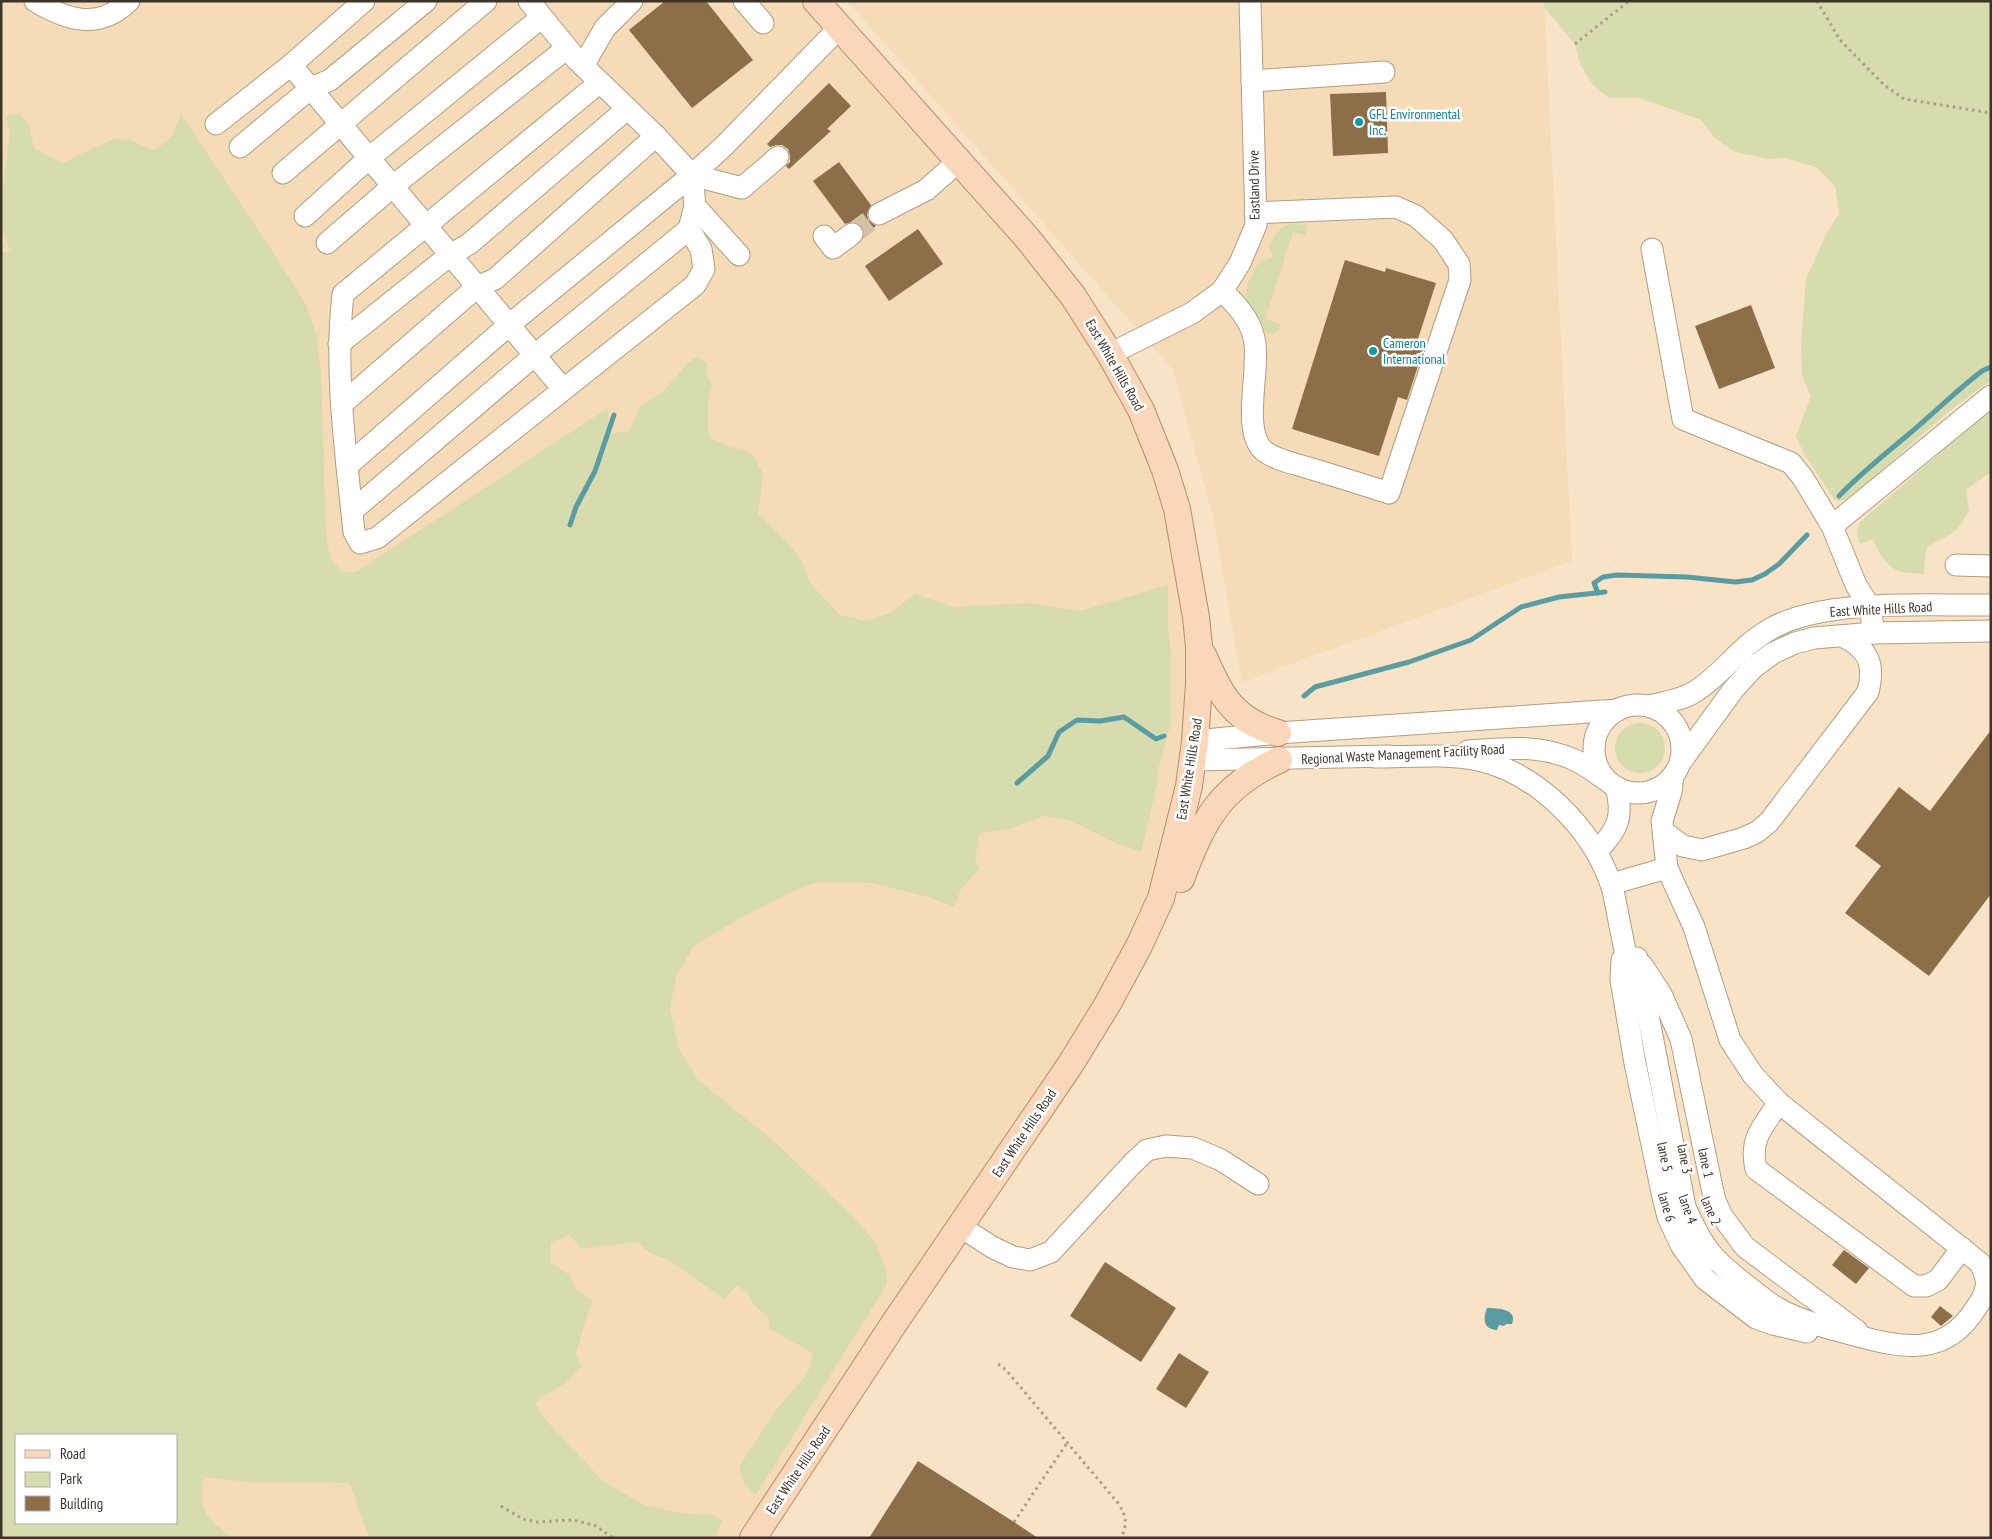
<svg xmlns="http://www.w3.org/2000/svg" width="1992" height="1539" viewBox="0 0 1992 1539" font-family="'PT Sans Narrow',sans-serif">
<style>
.built{fill:#f5dbb8;fill-rule:evenodd}
.green{fill:#d6dcad;fill-rule:evenodd}
.water{fill:#5b9ba2}
.lines{fill:none;stroke-linecap:round;stroke-linejoin:round}
.stream{stroke:#5b9ba2;stroke-width:5}
.building{fill:#8c6f48}
.minor-tunnel{stroke:#d3c0a7;stroke-width:21;stroke-dasharray:21 11;stroke-linecap:butt}
.minor-casing{stroke:#b19d82;stroke-width:23}
.major-casing{stroke:#b58d69;stroke-width:28}
.path{stroke:#ad9d88;stroke-width:3;stroke-dasharray:2.5 4;stroke-linecap:butt}
.minor{stroke:#fff;stroke-width:21}
.major{stroke:#fad7ba;stroke-width:26}
.culture-dot{fill:#0f9aa8;stroke:#fff;stroke-width:2}
.labels{text-anchor:middle;dominant-baseline:central;stroke-width:5;stroke-linejoin:round;paint-order:stroke}
.culture-label{font-size:14px;fill:#0d838f;stroke:#fff;text-anchor:start}
.street-label{font-size:14px;fill:#3d3429;stroke:#fff}
</style>
<rect width="100%" height="100%" fill="#f8e3c7"/>
<g class="built">
<path d="M1,1h815l190,213 149,229 44,241 -60,262 -386,592h-752zM16,1435h160v88h-160z"/>
<polygon points="847,1 1544,1 1572,561 1242,682 1213,517 1173,370"/>
</g>
<g class="green">
<path d="M1544,1h447v380c-52,33 -95,80 -144,118l-7,2 -6,-2 -29,-44 -9,-19 15,-40 -9,-20 -1,-32 5,-65 21,-46 12,-19 -4,-28 -19,-19 -31,-9 -16,1 -34,-7 -20,-14 -14,-18 -61,-22h-31l-16,-13 -13,-21 -5,-20 -31,-37z"/>
<path d="M19,113l10,12 5,23 28,15 52,-24 17,1 16,8 9,2 17,-15 8,-21 91,137 33,52 11,30 5,42 5,158 4,26 13,13h13l252,-164v26l21,-3 11,-24 23,-16 26,-29 9,-6 9,8 -1,10 6,11c-6,18 -4,35 -3,53l20,9 15,3 10,7 9,17 -5,39 34,34 12,18 6,18 30,32 26,6 24,-8 25,-19 39,13 77,-4 49,8 88,-26v46l3,21v70l-13,48 -1,15 -16,67 -23,-8 -48,-24 -27,-4 -33,13 -30,4 -5,27 5,8 -19,21 -7,18 -23,-9 -58,-15 -54,-1 -19,6 -62,31 -45,28 -17,30 -6,32 9,40 19,31 77,62 75,72 24,26 12,30 1,14 -131,211 -12,-11 -5,-17 38,-58 31,-36 5,-20 -43,-24 -2,-12 -15,-13 -6,-12 -10,-6 -13,13 -54,-38 -20,-8 -13,-11 -55,7 -13,-14 -18,8 -1,19 21,14 5,14 17,11 -6,14 -11,39 5,13 -16,17 -25,14 -5,6 10,15 57,61 41,25 37,8 33,2 9,6 -8,17h-345l-19,-55 -100,-1 -46,-5c-6,36 2,39 28,61h-231v-1285l9,-2 -9,-26 1,-30 8,-63 -4,-16zM16,1435h160v88h-160z"/>
<path d="M1290,224l17,1 -1,8 -2,2 -11,-3 -28,87 15,5 -2,8 -6,2 -6,-1 -5,-4 -5,-14 -9,-15 -1,-7 2,-10 11,-21 15,-5 -5,-11c5,-10 10,-19 21,-22z"/>
<path d="M1991,409v63l-25,17 3,22c-4,7 -10,18 -17,22 -26,17 -26,4 -28,41 -8,-1 -21,0 -28,-4 -11,-6 -19,-20 -23,-31l-13,5 -3,-10 2,-11z"/>
<circle cx="1640" cy="748" r="25"/>
</g>
<path class="water" d="M1487,1308c11,0 31,1 25,16h-6l-2,2 -5,-1 -2,5c-14,-1 -14,-11 -10,-22z"/>
<g class="lines">
<g class="stream">
<path d="M1839,496c22,-23 46,-42 70,-62 25,-21 47,-43 73,-63l9,-4"/>
<polyline points="570,525 576,507 595,471 614,415"/>
<polyline points="1598,593 1594,583 1603,577 1617,575 1687,577 1735,582 1752,580 1765,574 1779,564 1807,535"/>
<polyline points="1304,696 1315,687 1409,662 1471,640 1521,607 1559,597 1605,592"/>
<polyline points="1017,783 1048,756 1059,732 1077,720 1100,721 1124,717 1156,739 1164,736"/>
</g>
</g>
<g class="building">
<polygon points="665,1 706,1 753,60 692,108 629,30"/>
<polygon points="829,83 851,106 827,129 831,131 789,169 786,166 790,162 790,155 788,149 782,145 776,145 770,147 767,144"/>
<polygon points="1386,92 1388,153 1333,156 1330,94"/>
<polygon points="839,162 871,205 867,214 868,220 876,226 864,234 862,227 857,223 851,222 845,224 813,181"/>
<polygon points="918,229 943,264 889,301 865,266"/>
<polygon points="1345,260 1385,272 1386,268 1436,283 1418,339 1426,341 1407,400 1398,397 1379,456 1292,429"/>
<polygon points="1751,305 1775,368 1719,389 1695,326"/>
<polygon points="1991,730 1991,894 1929,976 1845,913 1881,866 1855,846 1899,787 1930,811"/>
<polygon points="1844,1250 1869,1268 1856,1284 1832,1265"/>
<polygon points="1105,1262 1176,1308 1141,1362 1070,1316"/>
<polygon points="1940,1306 1953,1316 1941,1326 1931,1317"/>
<polygon points="1179,1353 1209,1372 1186,1408 1156,1389"/>
<polygon points="918,1461 1014,1522 1038,1538 869,1538"/>
</g>
<g class="lines">
<polyline class="minor-tunnel" points="852,234 879,214"/>
<defs>
<g id="minor">
<path d="M35,1c33,20 64,29 94,0"/>
<polyline points="364,1 291,65 563,389"/>
<polyline points="529,1 577,60 656,136 692,175 724,146 840,27"/>
<polyline points="744,1 763,23"/>
<polyline points="583,66 605,28 632,1"/>
<polyline points="1252,81 1384,72"/>
<path d="M599,83l-256,211c-9,79 3,159 11,238l6,11 17,-5 318,-253 9,-16 -3,-20 -12,-20"/>
<polyline points="216,124 291,65"/>
<polyline points="240,147 311,88 330,80 426,1"/>
<polyline points="283,173 486,1"/>
<polyline points="692,175 742,188 778,157"/>
<polyline points="695,206 739,255"/>
<polyline points="879,214 926,190 959,161"/>
<polyline points="305,216 369,158 542,17"/>
<polyline points="824,236 833,248 852,234"/>
<polyline points="327,243 393,186 567,48"/>
<polyline points="1652,249 1683,419 1791,463 1803,478 1832,526 1856,585 1870,607 1874,633"/>
<path d="M1222,291c14,13 28,28 32,47 7,29 -13,91 9,112 10,9 29,13 42,17 28,8 56,17 84,26l71,-213 -1,-16 -16,-24 -27,-24 -20,-9 -141,6"/>
<polyline points="339,344 450,255 469,244 627,109"/>
<polyline points="1110,354 1192,313 1222,291 1240,263 1256,225 1250,1"/>
<polyline points="342,404 477,287 495,279 656,136"/>
<polyline points="347,466 509,325 692,175"/>
<polyline points="352,511 535,355 689,229 695,206 692,175"/>
<polyline points="1832,526 1991,396"/>
<polyline points="1956,565 1991,566"/>
<circle cx="1638" cy="749" r="44"/>
<path d="M1649,706c16,-4 34,-6 47,-15 28,-18 45,-46 76,-63 55,-30 156,-22 219,-23"/>
<polyline points="1195,741 1278,733 1618,710"/>
<path d="M1468,751c38,-3 74,-7 109,10 10,5 20,13 29,19"/>
<path d="M1375,757c32,0 71,-4 103,3 59,13 113,67 133,124 3,8 4,17 6,26 4,22 9,44 13,66"/>
<polyline points="1193,760 1390,756"/>
<polyline points="1680,763 1733,690 1753,668 1773,653 1795,643 1814,638 1874,633 1991,631"/>
<path d="M1664,832l19,14 19,4 42,-12 13,-6 12,-10 99,-130c7,-28 1,-43 -26,-56"/>
<path d="M1597,851c21,-21 27,-35 19,-64"/>
<polyline points="1611,884 1667,868"/>
<path d="M1637,958l48,249c8,18 16,35 29,50 8,9 18,17 28,25 12,9 24,20 37,27 23,13 50,19 75,26 48,13 91,23 122,-27 12,-17 14,-26 4,-45l-201,-160 -26,-28 -23,-35 -36,-113 -27,-59 -5,-47 9,-29 2,-16"/>
<polyline points="1622,960 1621,980 1635,1063 1663,1197 1668,1217 1681,1245 1705,1279 1756,1318 1773,1324 1807,1332"/>
<polyline points="1642,965 1661,994 1681,1039 1711,1183 1715,1201 1722,1216 1745,1247 1857,1331"/>
<path d="M1779,1103c-16,23 -30,36 -23,66l158,117h12l12,-6 24,-32"/>
<polyline points="961,1227 992,1247 1013,1257 1030,1260 1051,1252 1132,1164 1147,1150 1166,1146 1193,1148 1221,1160 1258,1184"/>
</g>
<g id="major">
<path d="M1203,655c18,40 29,65 75,78"/>
<path d="M1181,879c22,-58 38,-92 98,-119"/>
<polyline points="753,1538 895,1322 1070,1065 1107,1005 1139,946 1161,898 1189,786 1195,741 1199,684 1199,646 1196,617 1177,509 1165,470 1141,410 1110,354 1073,296 1028,239 816,1"/>
</g>
</defs>
<use href="#minor" class="minor-casing"/>
<use href="#major" class="major-casing"/>
<g class="path">
<polyline points="1817,1 1840,40 1884,85 1904,99 1991,113"/>
<polyline points="1575,44 1629,1"/>
<path d="M998,1364l8,6 112,133c8,12 10,21 3,35"/>
<polyline points="501,1506 523,1519 537,1522 573,1520 596,1526 613,1538"/>
<polyline points="1014,1522 1067,1443"/>
</g>
<use href="#minor" class="minor"/>
<use href="#major" class="major"/>
</g>
<g class="culture-dot">
<circle cx="1359" cy="122" r="5"/>
<circle cx="1373" cy="351" r="5"/>
</g>
<g class="labels">
<g class="culture-label">
<text x="1369" y="114">GFL Environmental<tspan x="1369" dy="16">Inc.</tspan></text>
<text x="1383" y="343">Cameron<tspan x="1383" dy="16">International</tspan></text>
</g>
<g class="street-label">
<text transform="translate(1254 185) rotate(-91)">Eastland Drive</text>
<text transform="translate(1115 365) rotate(60)">East White Hills Road</text>
<text transform="translate(1881 609) rotate(-3)">East White Hills Road</text>
<text transform="translate(1403 754) rotate(-3)">Regional Waste Management Facility Road</text>
<text transform="translate(1189 769) rotate(-81)">East White Hills Road</text>
<text transform="translate(1024 1133) rotate(-56)">East White Hills Road</text>
<text transform="translate(1665 1157) rotate(78)">lane 5</text>
<text transform="translate(1685 1159) rotate(79)">lane 3</text>
<text transform="translate(1706 1163) rotate(78)">lane 1</text>
<text transform="translate(1667 1207) rotate(73)">lane 6</text>
<text transform="translate(1688 1209) rotate(70)">lane 4</text>
<text transform="translate(1711 1211) rotate(66)">lane 2</text>
<text transform="translate(798 1470) rotate(-56)">East White Hills Road</text>
</g>
</g>
<rect width="1992" height="1539" fill="none" stroke="#3d3429" stroke-width="5"/>
<rect x="15" y="1434" width="162" height="90" fill="#ffffff" stroke="#b1aea9"/>
<rect x="25" y="1450" width="25" height="8" fill="#fad7ba" stroke="#b1aea9"/>
<text x="60" y="1459" font-size="15" fill="#3d3429">Road</text>
<rect x="25" y="1472" width="25" height="15" fill="#d6dcad" stroke="#b1aea9"/>
<text x="60" y="1484" font-size="15" fill="#3d3429">Park</text>
<rect x="25" y="1496" width="25" height="15" fill="#8c6f48" stroke="#b1aea9"/>
<text x="60" y="1509" font-size="15" fill="#3d3429">Building</text>
</svg>
